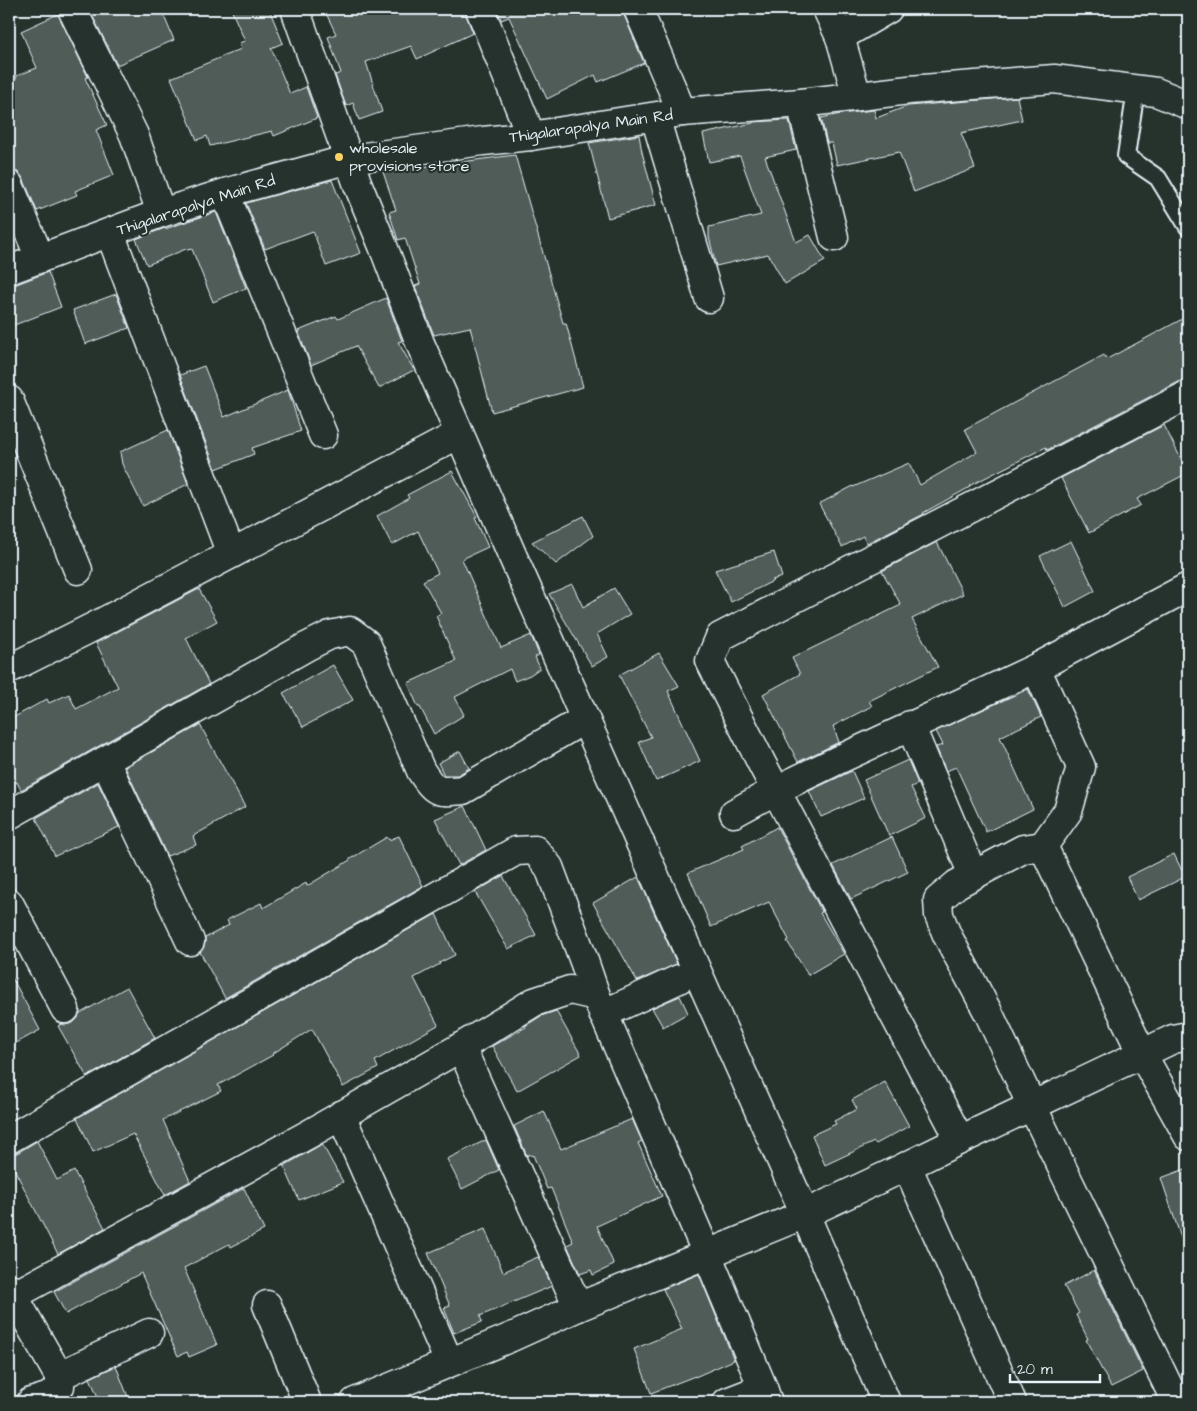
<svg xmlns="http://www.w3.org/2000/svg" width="1197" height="1411" viewBox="0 0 1197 1411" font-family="'Architects Daughter',sans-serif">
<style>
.building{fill:#505c59;stroke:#e8f1f8}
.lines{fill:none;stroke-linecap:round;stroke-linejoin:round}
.service-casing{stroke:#e8f1f8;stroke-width:20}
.minor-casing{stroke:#e8f1f8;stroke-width:31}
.tertiary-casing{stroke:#e8f1f8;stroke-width:31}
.service{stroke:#26332d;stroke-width:16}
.minor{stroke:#26332d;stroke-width:28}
.tertiary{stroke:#26332d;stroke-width:28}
.poi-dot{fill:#ffd166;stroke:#26332d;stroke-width:2}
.labels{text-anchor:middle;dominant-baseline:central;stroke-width:4.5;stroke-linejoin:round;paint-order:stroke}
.street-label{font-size:16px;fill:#e8f1f8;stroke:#26332d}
.poi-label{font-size:16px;fill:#e8f1f8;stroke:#26332d;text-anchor:start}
</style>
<rect width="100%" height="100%" fill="#26332d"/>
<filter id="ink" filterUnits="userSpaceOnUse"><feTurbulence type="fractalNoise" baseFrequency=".02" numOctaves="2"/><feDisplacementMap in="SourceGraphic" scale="10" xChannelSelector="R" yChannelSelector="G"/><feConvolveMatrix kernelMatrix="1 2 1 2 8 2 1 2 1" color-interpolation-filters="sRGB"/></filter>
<g filter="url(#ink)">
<g class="building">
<polygon points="89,9 161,9 174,40 117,65"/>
<polygon points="231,9 269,9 283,43 271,48 290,94 306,87 317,118 274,136 272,131 210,146 207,136 197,140 171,78 241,49 239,43 245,41"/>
<polygon points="324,9 465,9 466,15 473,33 417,59 411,46 366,62 382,112 359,120 353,103 346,106 335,75 341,73 328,37 336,34"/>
<polygon points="497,9 623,9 624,15 644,63 598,82 595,75 547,99 509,17 501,20"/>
<polygon points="58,14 88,77 85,78 107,125 96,130 114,175 75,191 77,195 37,211 23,178 18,172 9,170 9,82 17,78 16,76 37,68 21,31"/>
<polygon points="1017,97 1022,120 961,133 975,168 914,192 899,152 837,165 832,143 827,143 821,118 841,114 874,110 876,118 908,106"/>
<polygon points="789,120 796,150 765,157 796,242 810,235 825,261 785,284 768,254 716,266 709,237 709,227 761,215 740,156 709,162 703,134 753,123 753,122"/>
<polygon points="639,135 642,152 656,205 608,218 589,143"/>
<polygon points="515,155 563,323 566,323 583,387 492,412 470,327 434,335 415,286 420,284 405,238 398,240 389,212 396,210 383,172"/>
<polygon points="332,180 361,253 326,266 313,231 265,249 246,203"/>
<polygon points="216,212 246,288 213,302 192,249 187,250 186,249 147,265 136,239 165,228 165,229"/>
<polygon points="48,272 61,307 9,327 9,287"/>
<polygon points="116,294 129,328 85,344 73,310"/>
<polygon points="386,298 402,341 398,342 414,370 379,388 356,346 311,365 298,331 336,316 338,319"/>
<polygon points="1188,316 1188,377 1047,450 1046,447 969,486 970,487 923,513 924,514 867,543 863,536 842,547 819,504 853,486 853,487 909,463 920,485 977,452 965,429 1104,355 1107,359"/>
<polygon points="204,366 224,417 288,390 301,431 252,448 254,454 216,469 180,375"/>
<polygon points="1164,425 1188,473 1137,499 1141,505 1089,533 1061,478"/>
<polygon points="168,430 188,484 143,506 122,464 120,452"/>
<polygon points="452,471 477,517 475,518 488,547 462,559 501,648 531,635 539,655 535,657 540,668 530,675 515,681 510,669 455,697 464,715 434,734 420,707 418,707 408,683 456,661 436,616 441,613 423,581 438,573 418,531 392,545 377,516 409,498 407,495"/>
<polygon points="583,516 593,536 556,564 532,542"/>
<polygon points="1071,541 1095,591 1065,607 1040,556"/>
<polygon points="937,542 963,594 912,619 938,667 869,701 872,706 833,726 839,742 798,762 763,694 800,674 792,658 901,605 882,571"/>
<polygon points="774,552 782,577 772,580 773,581 731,602 715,570"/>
<polygon points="572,584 583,607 614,588 630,614 597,634 608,657 592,666 549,594"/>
<polygon points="199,589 217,621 186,638 209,684 21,790 17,782 9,786 9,720 47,699 49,703 69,694 76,709 118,687 96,643"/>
<polygon points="659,653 679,686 668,691 700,761 656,781 639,742 651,737 619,675"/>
<polygon points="333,665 353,700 303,727 283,693"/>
<polygon points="1028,689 1041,717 1000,737 1033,809 986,832 956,767 946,771 936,747 943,745 936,731"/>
<polygon points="200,725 245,807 193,836 196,845 167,856 125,767"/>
<polygon points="460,751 469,768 458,775 444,775 438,763"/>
<polygon points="908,760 918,784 911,787 926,818 889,836 864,780"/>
<polygon points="852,771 864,798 821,817 809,791"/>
<polygon points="98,783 119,827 55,856 36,818"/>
<polygon points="465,806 486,850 459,865 435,819"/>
<polygon points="777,827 822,912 820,913 844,954 808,975 787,941 789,940 769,902 711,927 688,873 744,849 742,846"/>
<polygon points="399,836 423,886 225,998 200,952 203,949 205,943 205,938 229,925 227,920 261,903 263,908 306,883 307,886 350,860 350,859 387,837 389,840"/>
<polygon points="892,837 908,872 851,899 833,865"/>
<polygon points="1174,854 1185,877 1138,900 1127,877"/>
<polygon points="503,876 536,935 508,949 475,892"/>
<polygon points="638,877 677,964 637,981 593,903"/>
<polygon points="436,914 455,955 439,963 440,964 414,978 438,1025 375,1061 378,1068 343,1087 312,1029 272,1054 273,1055 218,1085 221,1091 163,1120 190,1181 165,1195 133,1134 93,1152 77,1118"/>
<polygon points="9,972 40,1030 9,1047"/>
<polygon points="127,987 155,1038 87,1077 58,1026 62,1024 65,1025 73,1023 78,1018 79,1014"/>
<polygon points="680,996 688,1013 663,1027 652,1008"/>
<polygon points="556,1011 581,1055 517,1091 492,1046 526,1027 525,1026 541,1016"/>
<polygon points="885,1082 909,1126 876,1144 874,1142 825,1165 812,1135 836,1124 834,1121 857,1109 852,1100"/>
<polygon points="544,1111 561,1149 632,1119 642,1141 638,1143 662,1196 597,1226 614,1265 593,1275 591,1270 580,1274 567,1245 573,1242 551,1188 547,1189 533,1155 531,1156 530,1154 527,1156 514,1126"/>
<polygon points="486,1140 499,1170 462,1189 447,1159"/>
<polygon points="37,1141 57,1180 74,1171 105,1228 58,1254 9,1159 9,1155 17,1153"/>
<polygon points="322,1144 343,1182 299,1200 284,1166"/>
<polygon points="1188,1168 1188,1246 1184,1247 1161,1178"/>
<polygon points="244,1188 264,1230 231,1247 229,1244 184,1268 217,1345 189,1357 187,1352 178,1356 141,1273 66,1314 54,1292"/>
<polygon points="485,1229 503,1272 538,1257 552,1286 480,1316 482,1322 454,1333 444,1308 450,1306 428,1253"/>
<polygon points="1094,1270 1143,1371 1111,1387 1086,1340 1088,1339 1076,1315 1079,1313 1064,1286"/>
<polygon points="699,1274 734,1360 695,1377 695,1376 651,1393 634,1349 682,1329 663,1289"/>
<polygon points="116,1366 130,1402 100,1402 90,1378"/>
</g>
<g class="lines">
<defs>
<polyline id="service" points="1136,90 1126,156 1158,178 1188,227"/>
<g id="minor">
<polyline points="72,9 134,135 161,213"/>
<polyline points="295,9 358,185 383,246 420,343 513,557 805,1214 886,1402"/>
<polyline points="480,9 531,136"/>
<polyline points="638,9 682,112"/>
<polyline points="827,9 840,37 857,96"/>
<polyline points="840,37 888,9"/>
<polyline points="801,103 834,237"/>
<polyline points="655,117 709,298"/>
<polyline points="9,185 40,258"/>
<polyline points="225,193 323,435"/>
<polyline points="110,233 231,554"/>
<polyline points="9,400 78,570"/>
<polyline points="1036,668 1081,767 1068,811 1043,846"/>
<polyline points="9,669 97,625 459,434"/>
<polyline points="910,725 973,875"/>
<polyline points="105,761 190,941"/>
<polyline points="734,813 776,790 838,760 1036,668 1188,587"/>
<path d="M9,815l297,-168 24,-12 20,-4 16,12 55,128c15,23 16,21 42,19l122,-71"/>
<polyline points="1043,846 1023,849 957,884 938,900 939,915 947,935 989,1014 1032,1106 1176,1402"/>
<polyline points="1043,846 1142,1054 1188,1136"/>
<polyline points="9,903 65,1009"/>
<polyline points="603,1014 679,979"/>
<polyline points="461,1047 578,1307"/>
<polyline points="341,1115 449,1362"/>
<polyline points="9,1139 516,851 535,850 549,867 584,961 596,996 707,1254 763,1388"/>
<polyline points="960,1140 762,764 710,661 720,637 1188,395"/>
<polyline points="907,1166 1012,1402"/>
<polyline points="9,1288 59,1376 60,1386 50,1396 31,1402"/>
<polyline points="13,1296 309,1134 461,1047 534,1002 570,990 596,996"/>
<polyline points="267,1305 307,1402"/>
<polyline points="59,1376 149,1333"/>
<polyline points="355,1402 514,1336 578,1307 805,1214 907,1166 960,1140 1173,1039 1188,1036"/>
<polyline points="727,1402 763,1388 768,1402"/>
</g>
<polyline id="tertiary" points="9,270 161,213 225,193 349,159 483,141 531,136 682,112 801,103 909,90 1054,79 1156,92 1188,105"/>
</defs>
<use href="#service" class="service-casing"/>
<use href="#minor" class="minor-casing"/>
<use href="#tertiary" class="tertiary-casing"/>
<use href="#service" class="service"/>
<use href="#minor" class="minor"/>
<use href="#tertiary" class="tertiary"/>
</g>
</g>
<circle class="poi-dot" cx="339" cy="157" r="5"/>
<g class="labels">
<g class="street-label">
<text transform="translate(591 126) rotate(-8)">Thigalarapalya Main Rd</text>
<text transform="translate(196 205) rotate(-18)">Thigalarapalya Main Rd</text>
</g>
<g class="poi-label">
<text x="349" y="148">wholesale<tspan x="349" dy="18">provisions store</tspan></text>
</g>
</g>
<rect width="1197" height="1411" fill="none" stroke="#26332d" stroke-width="30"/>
<rect x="15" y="15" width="1167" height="1381" fill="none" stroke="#e8f1f8" stroke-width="2" filter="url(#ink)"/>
<path d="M1010 1374v8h90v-8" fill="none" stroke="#e8f1f8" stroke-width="2.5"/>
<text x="1017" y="1374" font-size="15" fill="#e8f1f8" stroke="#26332d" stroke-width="4" paint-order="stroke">20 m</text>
</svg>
